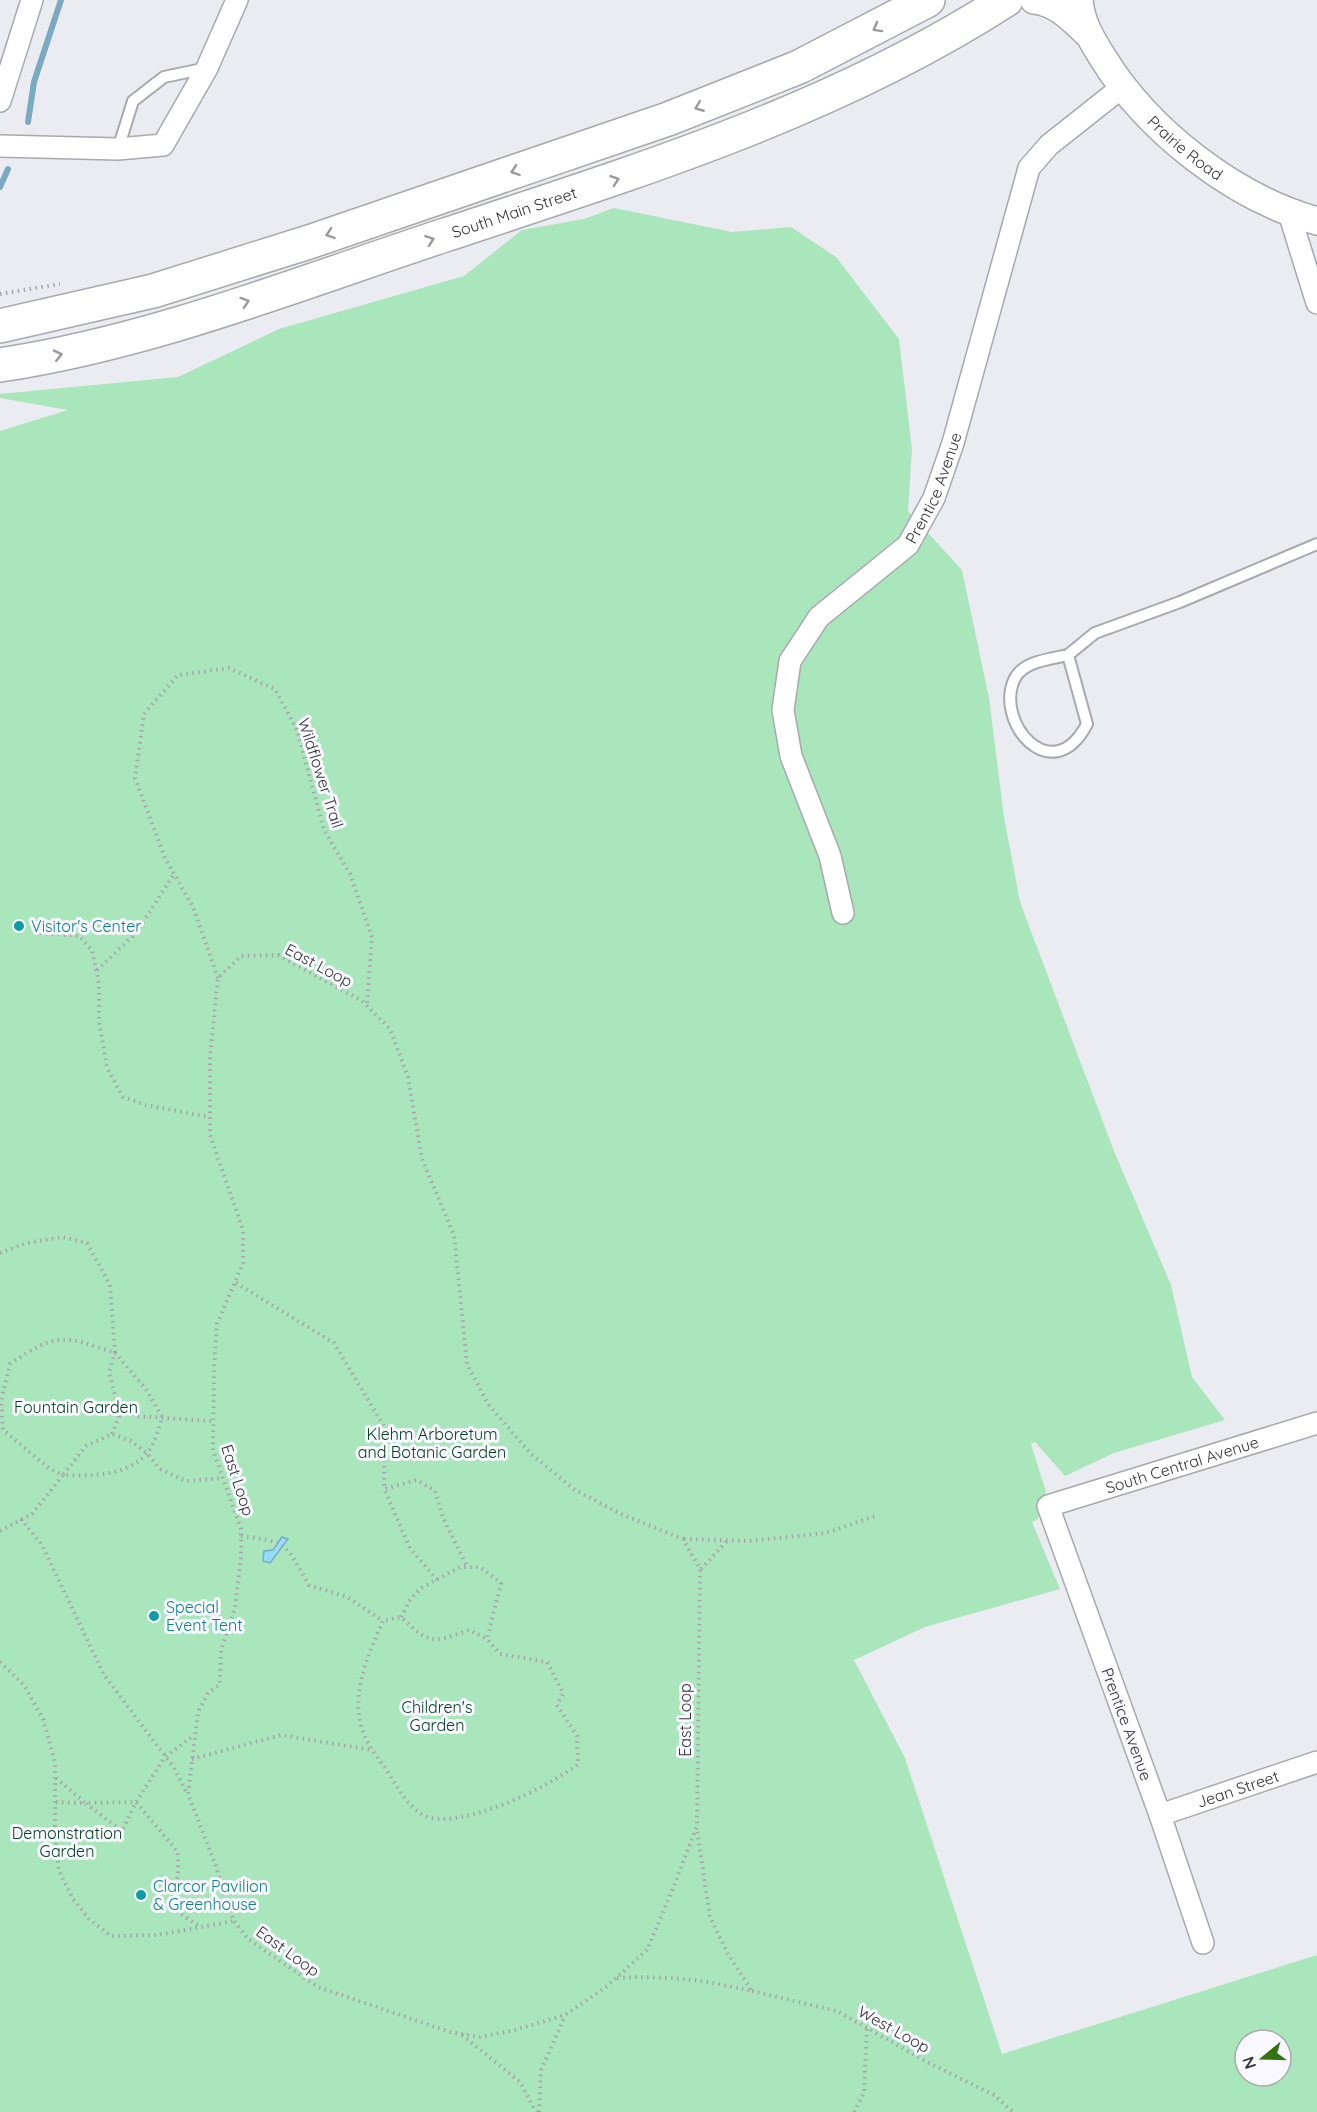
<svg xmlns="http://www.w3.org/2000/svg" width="1317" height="2112" viewBox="0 0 1317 2112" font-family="Quicksand,sans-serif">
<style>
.green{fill:#aae6bb;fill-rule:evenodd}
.water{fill:#96dcfe;stroke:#79aac2;stroke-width:1.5}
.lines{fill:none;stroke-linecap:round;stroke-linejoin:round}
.stream{stroke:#79aac2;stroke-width:6}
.service-casing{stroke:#a8a9af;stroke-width:14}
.minor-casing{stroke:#a8a9af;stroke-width:24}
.tertiary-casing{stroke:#a8a9af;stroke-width:30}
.primary-casing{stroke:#a8a9af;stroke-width:36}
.path{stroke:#a5a5ab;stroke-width:4;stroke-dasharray:1.5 4.5;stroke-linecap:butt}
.service{stroke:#fff;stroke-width:10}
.minor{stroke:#fff;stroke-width:21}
.tertiary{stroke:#fff;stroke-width:27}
.primary{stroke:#fff;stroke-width:33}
.oneway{stroke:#9a9a9b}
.culture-dot{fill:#0f9aa8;stroke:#f8f8fe;stroke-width:2}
.labels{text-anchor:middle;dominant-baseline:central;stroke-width:6;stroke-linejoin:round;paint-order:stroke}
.street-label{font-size:16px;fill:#343437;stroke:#f8f8fe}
.culture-label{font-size:16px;fill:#0d838f;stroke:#f8f8fe;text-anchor:start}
.park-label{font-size:16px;fill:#074221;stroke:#f8f8fe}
</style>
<rect width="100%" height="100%" fill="#ebebf2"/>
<path class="green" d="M614,208l118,24 59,-5 45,30 63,82 13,110 -4,62 54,59 27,128 15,119 16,85 94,249 57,134 21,92 33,43 -111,33 -49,23 -30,-34 -4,2 15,48 -8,27 -6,3 28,67 -135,38 -71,33 51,98 97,296 315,-99v157h-1317v-1681l68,-21 -68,-12v-4l178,-17 101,-48 185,-53 58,-46 62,-11zM1245,2040h36v36h-36z"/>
<polygon class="water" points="282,1537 288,1539 270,1563 263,1561 264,1551 273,1550"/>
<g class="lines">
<g class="stream">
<polyline points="28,122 34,82 61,0"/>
<polyline points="0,187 8,169"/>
</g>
<defs>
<g id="service">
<polyline points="118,149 133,101 164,77 207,68"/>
<path d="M1068,655c-17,4 -44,6 -53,23 -22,43 37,113 72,46l-19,-69 27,-22 85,-31 137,-58"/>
</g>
<g id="minor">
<polyline points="0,101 32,0"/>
<polyline points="0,146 118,149 163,145 207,68 237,0"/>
<polyline points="1289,213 1317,303"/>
<path id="s1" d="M843,913l-13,-57 -39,-100 -8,-46 7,-49 29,-44 89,-72 26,-47 19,-55 76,-275 20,-23 72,-57"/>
<path id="s2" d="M1160,1815l157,-53"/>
<path id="s3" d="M1203,1943l-43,-128 -112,-309 269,-83"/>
</g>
<g id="tertiary">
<path d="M1034,0c22,2 37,18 53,33"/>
<path id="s4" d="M1079,0c2,23 12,39 24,58 45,73 131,140 214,163"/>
</g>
<g id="primary">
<polyline points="0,326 153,291 309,242 668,119 799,67 928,0"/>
<path id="s5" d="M0,365c153,-23 299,-82 445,-130 193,-64 389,-124 561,-235"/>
</g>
</defs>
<use href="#service" class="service-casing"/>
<use href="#minor" class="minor-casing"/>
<use href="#tertiary" class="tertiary-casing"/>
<use href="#primary" class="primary-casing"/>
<g class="path">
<polyline points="0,294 60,284"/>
<polyline points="40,933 79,936 92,950 99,984 99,1020 107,1068 123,1097 146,1105 209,1117"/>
<polygon points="278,955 362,1001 390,1029 408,1077 422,1159 454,1235 467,1364 488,1404 531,1454 575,1490 623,1515 683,1539 700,1569 697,1826 672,1891 647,1950 606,1987 565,2015 515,2030 480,2037 450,2032 318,1987 248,1939 234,1921 226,1902 217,1869 188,1794 198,1712 208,1693 220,1684 221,1650 235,1608 241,1557 241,1529 213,1450 214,1367 217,1324 243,1263 243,1230 210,1135 210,1057 218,978 241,956"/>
<polyline points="97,970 136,933 174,874"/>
<polyline points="218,978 193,907 165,858 135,778 144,714 178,675 229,668 275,689 297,730 324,830 350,874 372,937 367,1005"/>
<path d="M0,1253l27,-10 35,-6 25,6 23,42 5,68c-52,-18 -58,-21 -105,11l-9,37 2,29 47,39 13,6 -31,39 -32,17"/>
<polyline points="236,1283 334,1343 385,1428 384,1489"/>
<path d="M211,1421l-76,-5 -18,-13 -8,-31 6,-19 31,36 16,28c-3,11 -7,26 -14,35 -20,25 -58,24 -85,23l23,-29 26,-12 19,7 16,12 13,16 26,12 37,-3"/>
<polyline points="112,1434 119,1417 117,1404"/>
<polyline points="21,1519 42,1545 104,1675 174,1768 187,1793"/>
<path d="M241,1536c49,6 44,8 68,49l38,12 36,24c-17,39 -37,81 -15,122 5,9 12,18 18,26 11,17 19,35 37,46 33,18 128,-29 155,-51l-1,-28 -20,-31 6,-12 -16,-31 -47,-8 -13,-15 -18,-9c-38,13 -38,15 -68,-13l-18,4"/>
<polyline points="684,1539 750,1541 826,1533 878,1515"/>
<polyline points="701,1569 728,1540"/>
<polyline points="437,1580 410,1548 384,1489 417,1480 435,1491 443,1518 468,1568"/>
<polyline points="401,1617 410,1600 421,1588 460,1567 480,1567 501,1583 487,1639"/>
<polyline points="0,1662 24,1685 43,1719 55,1762 55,1835 59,1871 73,1899 89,1919 111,1936 158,1935 234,1921"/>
<polyline points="192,1759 281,1735 372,1750"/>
<polyline points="56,1778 85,1803 136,1802 178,1852 178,1875 171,1903 178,1912 200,1927"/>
<polyline points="56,1802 85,1803 122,1831 136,1802 165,1757 193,1736"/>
<path d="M617,1978c51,-3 86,2 135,13l-24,-37 -18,-37 -13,-87"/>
<polyline points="752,1991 837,2011 929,2063 994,2095 1013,2112"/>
<polyline points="462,2035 520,2082 536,2112"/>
<polyline points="539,2112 541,2070 565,2016"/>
<polyline points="854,2112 864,2093 867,2028"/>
</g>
<use href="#service" class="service"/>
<use href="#minor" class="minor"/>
<use href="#tertiary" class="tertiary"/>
<use href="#primary" class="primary"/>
</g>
<defs><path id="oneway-chevron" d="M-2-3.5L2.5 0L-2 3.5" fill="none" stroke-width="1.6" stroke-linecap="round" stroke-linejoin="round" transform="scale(1.5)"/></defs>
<g class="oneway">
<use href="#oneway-chevron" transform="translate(877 28) rotate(151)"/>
<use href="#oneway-chevron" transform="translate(699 107) rotate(158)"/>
<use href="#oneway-chevron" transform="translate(515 171) rotate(161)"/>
<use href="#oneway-chevron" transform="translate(615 180) rotate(-19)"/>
<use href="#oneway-chevron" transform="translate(330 234) rotate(161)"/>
<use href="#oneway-chevron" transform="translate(430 240) rotate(-19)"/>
<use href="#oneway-chevron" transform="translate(245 302) rotate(-18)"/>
<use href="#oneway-chevron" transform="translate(58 355) rotate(-13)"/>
</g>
<g class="culture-dot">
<circle cx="19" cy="926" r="6"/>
<circle cx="154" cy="1616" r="6"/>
<circle cx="141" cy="1895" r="6"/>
</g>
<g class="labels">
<g class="street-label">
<text stroke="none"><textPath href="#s4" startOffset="186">Prairie Road</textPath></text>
<text stroke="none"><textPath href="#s5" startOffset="537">South Main Street</textPath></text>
<text stroke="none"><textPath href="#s1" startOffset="492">Prentice Avenue</textPath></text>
<text transform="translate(321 773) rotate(72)">Wildflower Trail</text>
<text transform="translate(319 965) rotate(28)">East Loop</text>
<text stroke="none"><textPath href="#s3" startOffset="604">South Central Avenue</textPath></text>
<text transform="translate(238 1480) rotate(72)">East Loop</text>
<text transform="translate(685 1720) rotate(-90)">East Loop</text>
<text transform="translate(1127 1724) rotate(70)">Prentice Avenue</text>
<text stroke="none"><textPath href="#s2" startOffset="82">Jean Street</textPath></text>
<text transform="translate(288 1951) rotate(36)">East Loop</text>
<text transform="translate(894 2029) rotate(29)">West Loop</text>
</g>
<g class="culture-label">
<text x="31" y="926">Visitor's Center</text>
<text x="166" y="1607">Special<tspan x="166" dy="18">Event Tent</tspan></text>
<text x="153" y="1886">Clarcor Pavilion<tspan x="153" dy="18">&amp; Greenhouse</tspan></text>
</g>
<g class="park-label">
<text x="76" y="1407">Fountain Garden</text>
<text x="432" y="1434">Klehm Arboretum<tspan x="432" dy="18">and Botanic Garden</tspan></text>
<text x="437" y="1707">Children's<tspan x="437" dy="18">Garden</tspan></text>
<text x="67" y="1833">Demonstration<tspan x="67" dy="18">Garden</tspan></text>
</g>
</g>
<g transform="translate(1263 2058) rotate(251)"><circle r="28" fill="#f8f8fe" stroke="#aaaaae" stroke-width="1.5"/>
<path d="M0-4.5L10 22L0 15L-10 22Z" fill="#327410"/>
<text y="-9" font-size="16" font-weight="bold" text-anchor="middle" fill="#343437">N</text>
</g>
</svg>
